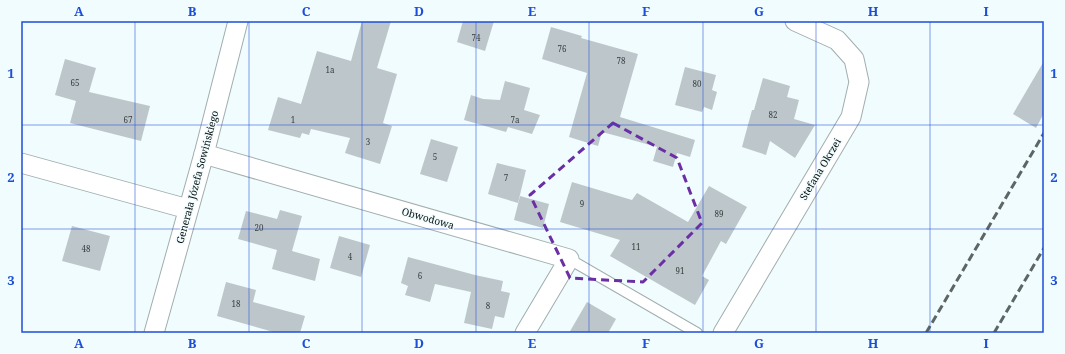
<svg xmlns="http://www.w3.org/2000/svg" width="1065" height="354" viewBox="0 0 1065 354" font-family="'Noto Serif',serif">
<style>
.building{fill:#bdc7cb}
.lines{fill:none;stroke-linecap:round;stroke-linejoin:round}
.service-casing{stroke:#a2aeae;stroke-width:12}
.minor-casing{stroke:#a2aeae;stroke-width:21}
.service{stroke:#fff;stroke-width:10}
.minor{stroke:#fff;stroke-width:19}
.rail{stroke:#5e6565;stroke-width:3;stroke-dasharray:8 4;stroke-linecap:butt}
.marked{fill:none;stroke:#6b2fa5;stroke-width:3;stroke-dasharray:8 5;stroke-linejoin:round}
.grid{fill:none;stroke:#1d4ed8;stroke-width:1;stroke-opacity:0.55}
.labels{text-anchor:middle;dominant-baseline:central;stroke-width:3;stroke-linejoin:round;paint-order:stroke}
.number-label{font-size:8px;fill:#383e3f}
.street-label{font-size:10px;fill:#0c1010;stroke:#f0fcfd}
.neatline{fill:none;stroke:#1d4ed8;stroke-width:1.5}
.grid-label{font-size:13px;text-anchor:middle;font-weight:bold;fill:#1d4ed8}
</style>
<rect width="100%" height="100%" fill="#f0fcfd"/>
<g class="building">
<polygon points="362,21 391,21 377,68 397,74 383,123 392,126 380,164 345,153 350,138 311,129 309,135 302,133 300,138 268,130 278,97 301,104 317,51 351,61"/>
<polygon points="463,21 494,21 485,51 457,42"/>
<polygon points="551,27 582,36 581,38 638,54 620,117 695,140 690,157 677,153 673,167 653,161 657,147 632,140 602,132 598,146 569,137 587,73 542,59"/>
<polygon points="65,59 96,68 89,92 150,106 141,141 70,123 76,101 55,95"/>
<polygon points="1044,61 1044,113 1036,128 1013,114"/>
<polygon points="685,67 716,75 712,90 717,92 712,110 704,107 702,112 675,105"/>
<polygon points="763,78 790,86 787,97 799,100 794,119 815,125 795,158 770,141 766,155 742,147 752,110 754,110"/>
<polygon points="505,81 530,88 524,110 540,115 532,134 508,127 506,132 464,120 471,95 483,99 500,100"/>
<polygon points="431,139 458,147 447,182 420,174"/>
<polygon points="497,163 526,170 518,203 488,194"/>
<polygon points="572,182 632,200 637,193 688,222 709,186 747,207 726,244 721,241 702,276 709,280 695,305 610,256 620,240 560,222"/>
<polygon points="520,196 549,204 543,228 514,220"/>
<polygon points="280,210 302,216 292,251 320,259 315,281 272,269 277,250 238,239 246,211 277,219"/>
<polygon points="72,226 110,236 100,271 62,261"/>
<polygon points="339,236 370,245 361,277 330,268"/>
<polygon points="408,257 475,275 503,281 501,291 510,293 504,318 495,316 492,329 464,323 471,292 435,284 430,302 405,295 408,286 401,283"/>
<polygon points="226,282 256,290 253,302 305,316 300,333 277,333 217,316"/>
<polygon points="587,302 616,319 608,333 569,333"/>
</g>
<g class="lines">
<defs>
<polyline id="service" points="569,259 697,333"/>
<g id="minor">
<polyline points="204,154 569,259 525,333"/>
<polyline points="21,163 188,209"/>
<polyline points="154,333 204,154 238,21"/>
<polyline points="723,333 851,117 859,82 854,59 837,40 795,21"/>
</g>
</defs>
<use href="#service" class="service-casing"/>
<use href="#minor" class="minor-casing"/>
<use href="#service" class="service"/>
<use href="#minor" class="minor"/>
<g class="rail">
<polyline points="926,333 1044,133"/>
<polyline points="994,333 1044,248"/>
</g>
</g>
<path class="marked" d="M613,123l64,35 25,65 -59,59 -73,-4 -40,-83z"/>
<path class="grid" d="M135,21v312M249,21v312M362,21v312M476,21v312M589,21v312M703,21v312M816,21v312M930,21v312M21,125h1023M21,229h1023"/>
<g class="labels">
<g class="number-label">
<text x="476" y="37">74</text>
<text x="562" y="48">76</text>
<text x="621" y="60">78</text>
<text x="330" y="69">1a</text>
<text x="75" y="82">65</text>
<text x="697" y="83">80</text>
<text x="773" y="114">82</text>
<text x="128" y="119">67</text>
<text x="293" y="119">1</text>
<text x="515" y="119">7a</text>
<text x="368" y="141">3</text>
<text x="435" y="156">5</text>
<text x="506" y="177">7</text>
<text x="582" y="203">9</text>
<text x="719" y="213">89</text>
<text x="259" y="227">20</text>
<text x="636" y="246">11</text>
<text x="86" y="248">48</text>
<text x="350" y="256">4</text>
<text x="680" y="270">91</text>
<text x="420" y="275">6</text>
<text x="236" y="303">18</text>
<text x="488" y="305">8</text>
</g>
<g class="street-label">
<text transform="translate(820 169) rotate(-59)">Stefana Okrzei</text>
<text transform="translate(197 177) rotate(-75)">Generała Józefa Sowińskiego</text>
<text transform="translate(428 218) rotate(16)">Obwodowa</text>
</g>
</g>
<rect width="1065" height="354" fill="none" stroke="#f0fcfd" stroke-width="44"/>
<rect x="22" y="22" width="1021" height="310" class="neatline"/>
<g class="grid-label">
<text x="79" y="16">A</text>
<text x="192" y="16">B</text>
<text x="306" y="16">C</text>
<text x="419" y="16">D</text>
<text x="532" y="16">E</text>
<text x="646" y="16">F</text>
<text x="759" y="16">G</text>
<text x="873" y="16">H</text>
<text x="986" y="16">I</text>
<text x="11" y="78">1</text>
<text x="1054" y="78">1</text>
<text x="11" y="182">2</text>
<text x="1054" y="182">2</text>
<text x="11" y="285">3</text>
<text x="1054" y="285">3</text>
<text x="79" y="348">A</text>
<text x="192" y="348">B</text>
<text x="306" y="348">C</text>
<text x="419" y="348">D</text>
<text x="532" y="348">E</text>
<text x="646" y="348">F</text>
<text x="759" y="348">G</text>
<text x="873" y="348">H</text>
<text x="986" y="348">I</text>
</g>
</svg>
